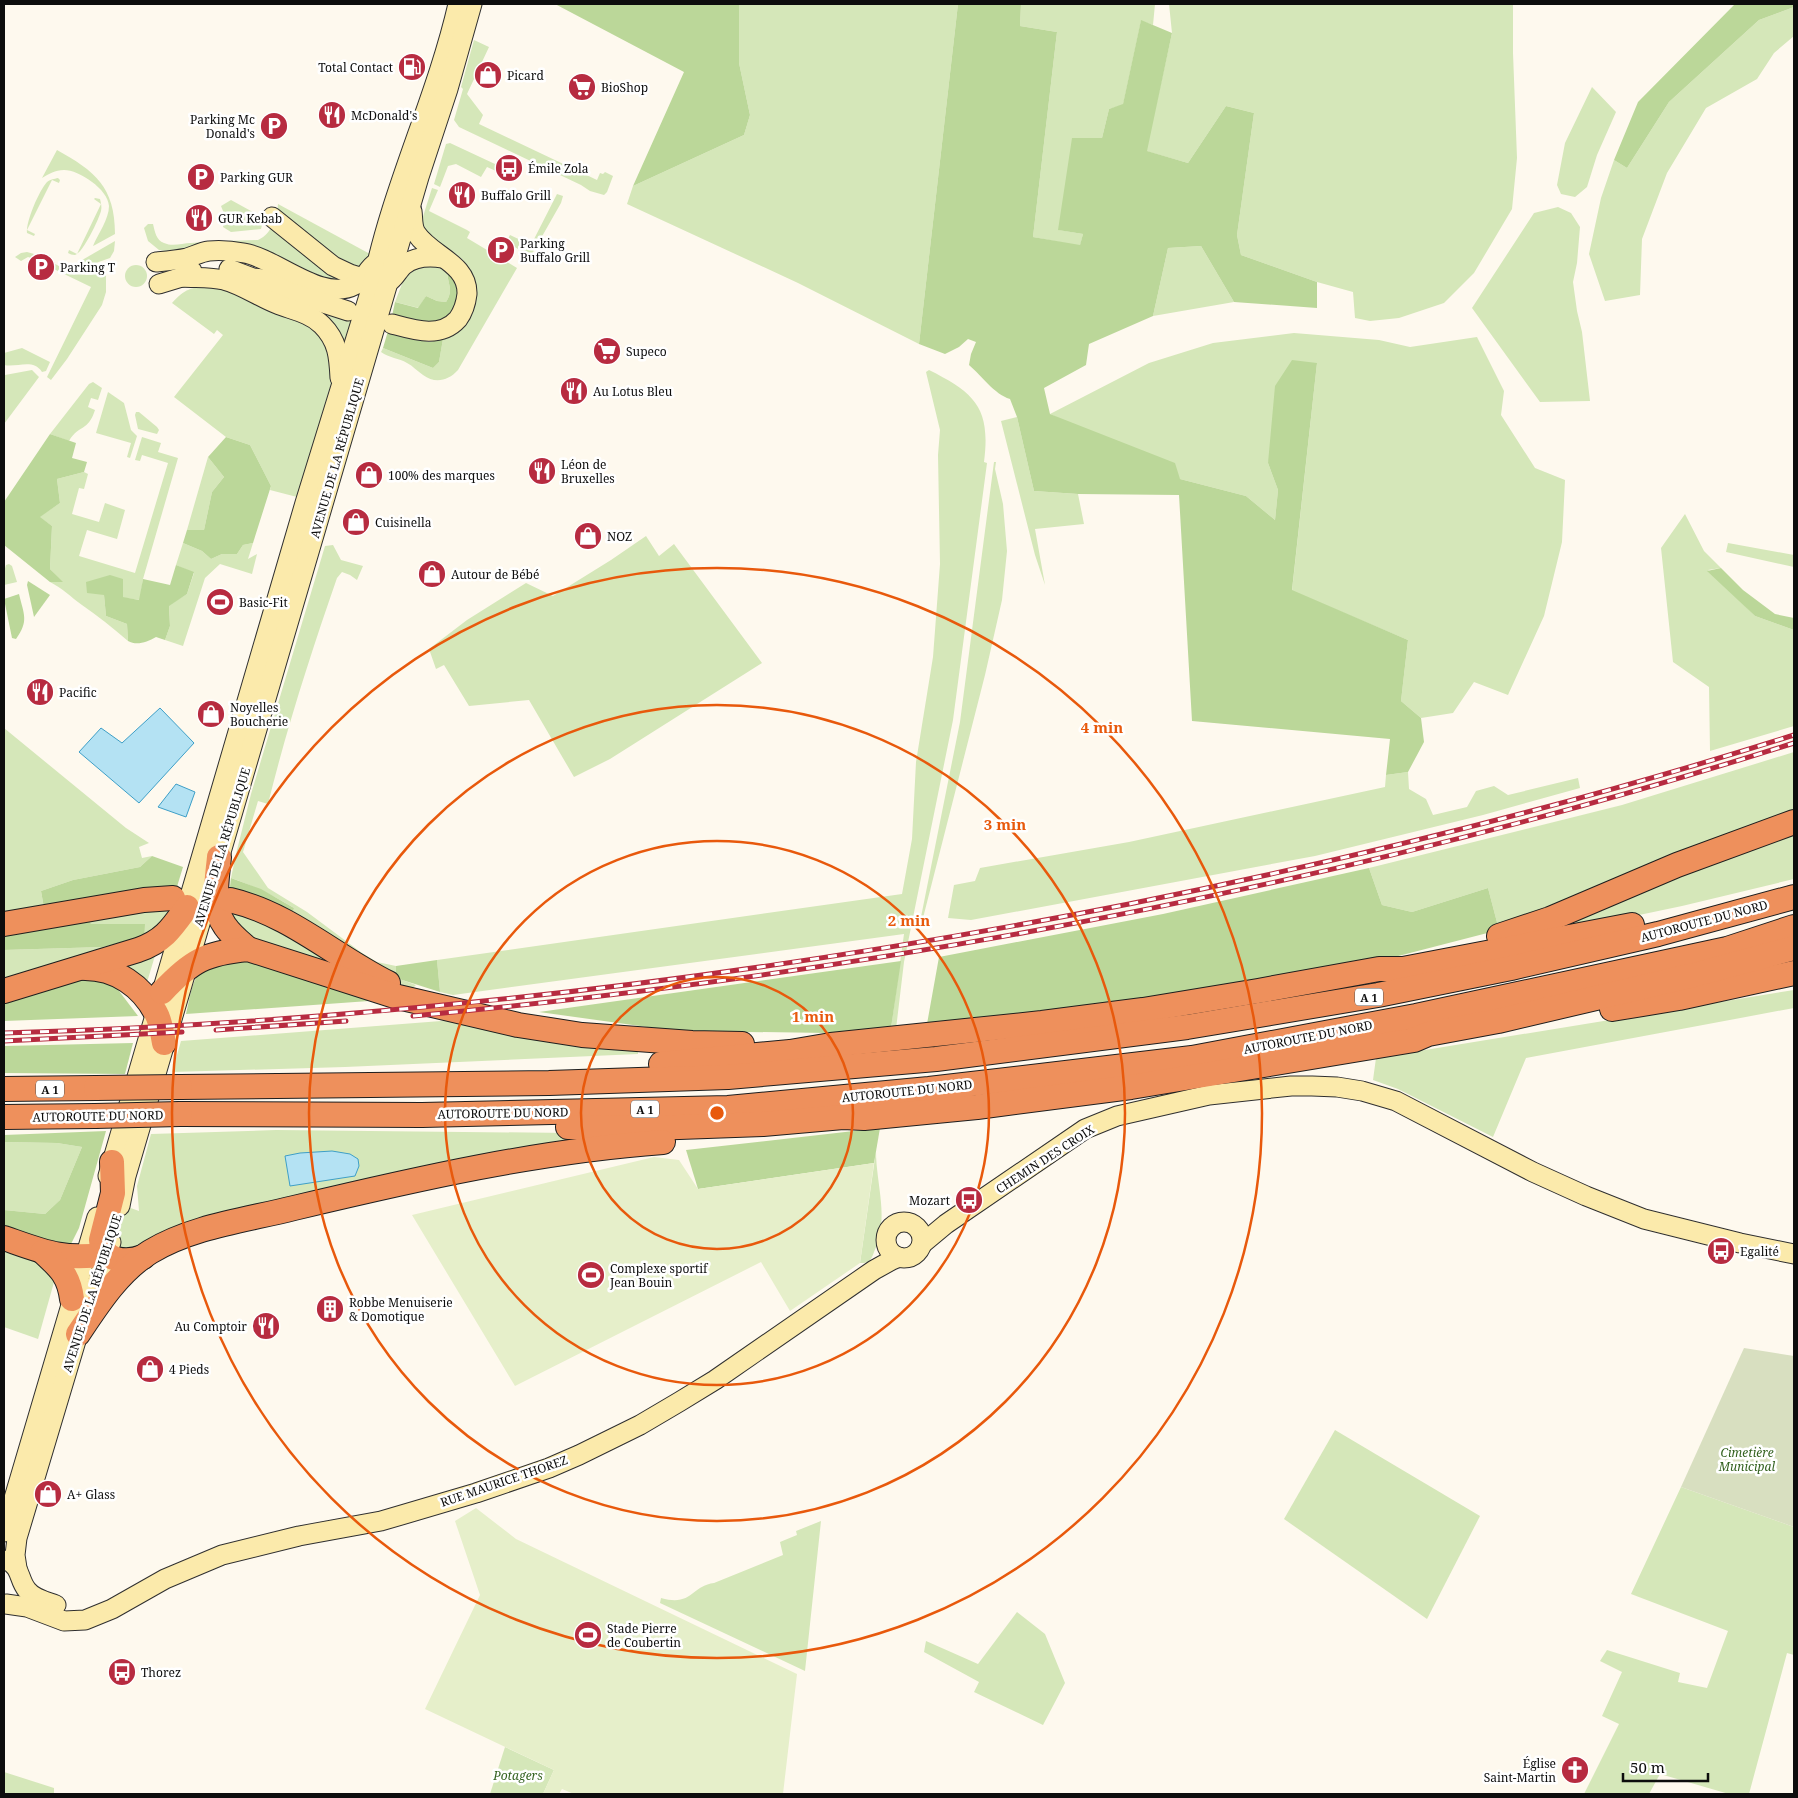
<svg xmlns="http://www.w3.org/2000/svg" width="1798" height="1798" viewBox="0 0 1798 1798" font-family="'Noto Serif',serif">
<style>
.green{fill:#d5e7b9}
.forest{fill:#bbd799}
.cemetery{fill:#d8dfc0}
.pitch{fill:#e6efca}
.water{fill:#b4e2f3;stroke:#3e9fc7}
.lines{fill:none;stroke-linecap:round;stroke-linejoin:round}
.secondary-casing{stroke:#2f2f2f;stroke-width:21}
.highway-casing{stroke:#1e1e1e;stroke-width:26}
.secondary{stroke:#fbeaab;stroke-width:19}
.highway{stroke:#ee905c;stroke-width:24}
.rail-casing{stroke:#b72b40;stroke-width:5}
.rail{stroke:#fff;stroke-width:3;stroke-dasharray:9;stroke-linecap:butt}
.highway-bridge-casing{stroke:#1e1e1e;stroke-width:26;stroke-linecap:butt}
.highway-bridge{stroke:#ee905c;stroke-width:24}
.ring{fill:none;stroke:#e8590c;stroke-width:2.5}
.labels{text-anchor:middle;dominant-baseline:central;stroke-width:5;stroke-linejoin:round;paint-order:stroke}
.shield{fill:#fff;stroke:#565656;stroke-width:1}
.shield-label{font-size:11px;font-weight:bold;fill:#0d0d0d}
.poi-label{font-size:12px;fill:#0d0d0d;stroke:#fff;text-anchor:start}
.street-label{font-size:12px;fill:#0d0d0d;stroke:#fff}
.park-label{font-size:12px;font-style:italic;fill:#346220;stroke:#fff}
.centre{fill:#e8590c;stroke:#fff;stroke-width:2.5}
.ring-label{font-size:15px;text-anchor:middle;font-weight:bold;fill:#e8590c;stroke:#fff;stroke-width:5;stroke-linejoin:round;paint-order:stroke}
</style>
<rect width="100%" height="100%" fill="#fef9ee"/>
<g class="green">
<polygon points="739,4 958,4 919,344 798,283 627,204 633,186 744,135 750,115 739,63"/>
<polygon points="1021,4 1155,4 1153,25 1141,21 1123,105 1109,109 1102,138 1073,138 1059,230 1083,234 1080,246 1033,237 1057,32 1020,26"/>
<polygon points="1169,4 1513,4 1513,53 1517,158 1512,209 1474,273 1444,303 1399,318 1370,321 1355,318 1353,292 1317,282 1241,255 1237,235 1254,113 1226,106 1188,163 1146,151 1172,33"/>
<polygon points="1794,7 1794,36 1774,53 1757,79 1706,108 1667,173 1642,239 1640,295 1605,301 1589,254 1601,198 1614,160 1627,168 1669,102 1759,20"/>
<polygon points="474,40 489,47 467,94 483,115 479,124 597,180 600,173 603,174 605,172 613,176 607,192 604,195 590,191 581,185 459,127 454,120 463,89 461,87"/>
<polygon points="1592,87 1616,112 1597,155 1587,187 1575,197 1561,194 1557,185 1565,143"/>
<polygon points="450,143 510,171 507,176 487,167 481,177 456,164 448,166 440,187 434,184 446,144"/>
<path d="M57,150c38,21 58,37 58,84l-20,11 -2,1c5,-12 16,-27 16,-40 -1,-17 -30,-36 -45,-36 -9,0 -15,4 -22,8z"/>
<path d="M58,178l2,2 -1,3 -7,-3 -25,50 8,4 -1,2 -7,-3c-1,-12 12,-42 20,-51 4,-3 7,-3 11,-4z"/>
<path d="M432,188l6,2 -9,21 38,19 3,2 -3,6 50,30 -59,102c-10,11 -23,14 -35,5 -6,-4 -10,-9 -16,-12 -8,-5 -18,-5 -26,-11l2,-4 50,20 6,-6 4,-23 7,-3 20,-64 -7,-12 -10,-8 -20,-9 -13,-17z"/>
<polygon points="557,194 563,196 561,203 532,254 525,253 506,242 510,235 531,245"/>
<path d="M95,198l5,1c1,4 2,8 1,12 -2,8 -18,42 -26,44 -3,0 -5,-1 -7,-2l1,-3 8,4 24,-50 -7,-5z"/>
<polygon points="231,200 260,216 263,221 261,229 231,232 223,227 225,216 221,206"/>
<polygon points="278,204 370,254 366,264 352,270 277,213"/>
<polygon points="1558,207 1571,213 1580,227 1577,263 1573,282 1577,311 1582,332 1590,401 1540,402 1472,308 1534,213"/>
<path d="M148,224h5c2,8 3,16 11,19 9,4 18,0 27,0 22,-2 44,-2 67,-3 8,-4 11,-8 15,-16l76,55 -7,6 -47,-16 -136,-19 -11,-9 -4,-13z"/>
<polygon points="115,241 114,251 110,258 93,264 77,263"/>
<polygon points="1201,246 1234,302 1153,316 1168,248"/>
<path d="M27,252c30,7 45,32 79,19v21l-4,13 -35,54 -16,21 -4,-3 44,-90 -60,-29 -3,-1 -7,4 -6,-4 6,-4z"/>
<path d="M435,263l13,7c-2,13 7,19 -2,32l-9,-1 -11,-5 -7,12 -24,-6 12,-31z"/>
<circle cx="136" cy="276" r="11"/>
<polygon points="207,271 339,317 354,320 345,351 341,342"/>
<path d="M210,286l13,1 64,30 21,8 12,7 10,17 2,32 -35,116 -27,-7 1,-4 -21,-41 -24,-8 -52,-40 49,-62 -6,-5 -3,4 -42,-31c13,-14 19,-16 38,-17z"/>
<polygon points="1294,333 1379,340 1410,347 1477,337 1504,391 1501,415 1535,468 1565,480 1562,542 1544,616 1508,695 1474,682 1453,713 1421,718 1401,701 1408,640 1292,591 1317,363 1268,463 1278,490 1275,520 1246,496 1180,479 1050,414 1149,363 1213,343"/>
<path d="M22,348l28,14 -4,9 -4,1c-9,-14 -25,-4 -38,-7v-12z"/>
<path d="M32,370l7,7 -35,47c0,-17 1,-33 1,-49z"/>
<path d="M929,370c46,23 62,38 55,92l3,1 -34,257 -49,242 -8,67 -5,-1 13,-94 -451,61 -13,-3 -3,-32 465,-66 10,-55 4,-77 17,-105 7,-93 -2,-109 2,-25 -14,-58z"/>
<path d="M93,382l9,6 -4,12 -7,-2 -3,9 7,3c-7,22 -16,14 -26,31l-19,-7 39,-50z"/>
<polygon points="108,392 124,403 131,430 137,436 130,458 127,457 131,443 96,433"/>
<polygon points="136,412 139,412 157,427 159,430 157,434 138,429 135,415"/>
<polygon points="1017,417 1034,491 1078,494 1084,524 1035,529 1045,585 1035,555 1001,421"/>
<path d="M142,437l19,6 -3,9 20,6 -35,121 -3,21 -36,-5 2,21 21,8 1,17c-15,-13 -30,-25 -46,-36 -11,-8 -20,-17 -32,-23h12l-12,-13 2,-43 -13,-9 21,-14 -3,-24 27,-7 4,2 -4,15 -5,-1 -7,26 27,8 6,-19 20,7 -8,29 -30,-9 -8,26 56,17 33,-110 -26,-8 -2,6 -5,-1z"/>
<polygon points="208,457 224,477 212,492 204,530 187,530"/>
<polygon points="994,462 996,462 995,469 1003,504 1007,551 1002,600 985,675 923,918 921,917 960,722"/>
<polygon points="1685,514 1704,551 1721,568 1708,570 1755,616 1794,630 1794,726 1710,751 1709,687 1673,662 1661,548"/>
<polygon points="646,536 659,556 674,544 762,663 610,759 574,777 529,700 469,706 444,665 436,669 429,649 467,620 526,583 553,596 611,560"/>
<polygon points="183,543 202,551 211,559 222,554 237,554 243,545 253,543 248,559 257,554 252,574 220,564 205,578 183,646 165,640 170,626 169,605 187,594 194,573 176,565"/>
<polygon points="1728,543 1794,555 1794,567 1726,552"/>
<path d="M333,545l8,15 22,6 -6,14 -7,-5 -8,-3 -5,6c-26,75 -50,149 -69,226l-10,-3 -15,51 25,36 39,24 55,41 15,9 19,4 1,12 19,7 -4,4 -20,-9 -100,-63 2,-9c-20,-12 -40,-22 -63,-30l5,-24 15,-60 74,-248z"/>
<polygon points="9,564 12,566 17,582 4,585 4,572 6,565"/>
<polygon points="4,728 126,828 149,843 139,847 142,858 152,856 140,867 73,880 41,891 44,908 4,915"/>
<polygon points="1794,752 1794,815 1499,930 1488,888 1412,912 1382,905 1369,868 1622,805"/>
<polygon points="1408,772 1409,789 1426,799 1433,815 1467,807 1476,791 1494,786 1508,795 1578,778 1580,788 1483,815 1315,856 971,920 948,918 954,885 975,881 980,868 1129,842 1385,787 1386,775"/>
<polygon points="1794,827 1794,879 1682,906 1582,927 1535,929"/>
<polygon points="170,909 152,937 4,983 4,950 103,947 144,937 91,924 89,918"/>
<polygon points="230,910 252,916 351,969 256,942 231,915"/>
<polygon points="157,949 145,989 113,968"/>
<polygon points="1794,990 1794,1008 1526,1058 1493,1137 1398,1089 1373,1080 1376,1058"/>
<polygon points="441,1021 470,1022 638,1046 638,1054 345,1067 172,1072 181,1041"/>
<polygon points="276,1130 570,1133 572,1146 138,1253 113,1250 125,1206 139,1211 137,1186 151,1134"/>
<polygon points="4,1142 57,1143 82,1147 60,1200 45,1214 4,1210"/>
<path d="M876,1151c0,34 14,68 -2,101 -1,3 -3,8 -6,10 -3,1 -5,1 -8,1z"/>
<polygon points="4,1246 35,1258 56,1275 38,1339 4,1327"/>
<polygon points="1335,1430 1480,1516 1427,1619 1284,1519"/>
<polygon points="1681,1487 1794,1527 1794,1655 1787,1653 1749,1794 1729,1794 1660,1774 1649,1794 1584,1794 1619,1724 1602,1716 1622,1672 1600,1661 1607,1650 1680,1673 1678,1682 1707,1688 1728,1631 1631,1594"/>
<path d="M821,1521l-16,150 -145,-68 1,-5c31,9 30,-12 53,-15l69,-28 -3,-13 17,-7 -1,-4z"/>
<polygon points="1017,1612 1045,1634 1065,1683 1043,1725 974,1692 979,1682 924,1652 926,1641 978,1664"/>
<polygon points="505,1747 554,1770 543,1794 490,1794"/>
<polygon points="4,1772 54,1788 54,1794 4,1794"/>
</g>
<g class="forest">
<polygon points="555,4 739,4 739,63 750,115 744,135 633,186 684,72"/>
<path d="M958,4h63l-1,22 37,6 -24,205 47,8 3,-11 -25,-4 14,-92h30l7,-29 14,-5 18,-84 31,13 -25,118 41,12 38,-57 28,7 -17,122 4,20 76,27v26l-83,-6 -33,-56 -33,2 -15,68 -64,28 -3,21 -42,23 6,26 125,49 5,16 66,17 29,24 3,-30 -10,-27 7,-77 17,-26 25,3 -25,227 116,50 -7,61 20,17 3,24 -16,30 -22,3 4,-36 -198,-18 -13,-226 -101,-1 -44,-3 -17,-74 -7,-18c-16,-5 -28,-23 -41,-34l2,-11 5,-12 -8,-3 -9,8 -14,7 -26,-10z"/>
<polygon points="1735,4 1794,4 1794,7 1759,20 1669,102 1627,168 1614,160 1638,102"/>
<path d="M448,270c2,4 8,9 9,13 6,17 -8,40 -26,41 -11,1 -28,-5 -39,-8l3,-14 23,6 8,-12 11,5 9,1c9,-13 0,-19 2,-32z"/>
<polygon points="388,331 429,342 443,339 439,362 433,368 383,348"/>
<polygon points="50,434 76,443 72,458 87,462 84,472 57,479 60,503 40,517 52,526 50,569 63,582 50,582 4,545 4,502"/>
<polygon points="226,437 250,445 271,486 253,543 243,545 237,554 222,554 211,559 202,551 183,543 187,530 204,530 212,492 224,477 208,457"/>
<path d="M176,565l18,7 -7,22 -18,12 1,20 -5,14 -9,-3c-9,5 -19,9 -28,4l-1,-17 -21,-8 -2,-21 -17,-2 -1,-11 24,-7 13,4v18l16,3 4,-21 27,6z"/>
<polygon points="1721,568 1743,590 1775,614 1794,618 1794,630 1755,616 1707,571"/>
<polygon points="28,581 50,595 34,617 27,585"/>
<path d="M19,594c5,21 10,27 -3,45l-4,-1 -8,-39z"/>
<polygon points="152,856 183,867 176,890 44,908 41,891 73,880 140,867"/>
<polygon points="1369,868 1382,905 1412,912 1488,888 1499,930 1379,961 1144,1000 927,1024 939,957 1163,914"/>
<polygon points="231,878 261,889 294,908 292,917 229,895"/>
<polygon points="89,918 91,924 145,924 144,937 103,947 4,950 4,934"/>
<path d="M240,959l127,34 2,8 -183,13c4,-15 6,-41 22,-50 7,-3 24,-4 32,-5z"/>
<polygon points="437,960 440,992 396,978 396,966"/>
<polygon points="901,961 891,1028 829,1033 676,1031 539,1012"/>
<polygon points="96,979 116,987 138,1016 4,1021 4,996 73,980"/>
<polygon points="133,1043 125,1074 4,1073 4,1046"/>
<polygon points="880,1128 874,1163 698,1189 686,1150"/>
<polygon points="106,1131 79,1228 69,1248 4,1230 4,1210 45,1214 60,1200 82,1147 57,1143 4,1142 4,1135"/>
</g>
<polygon class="cemetery" points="1744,1348 1794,1356 1794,1527 1681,1487"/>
<g class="pitch">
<polygon points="654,1157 679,1160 698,1189 874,1163 860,1263 790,1311 761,1262 515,1386 412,1215"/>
<polygon points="476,1508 516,1539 797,1674 783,1794 574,1794 562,1789 559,1794 543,1794 554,1770 425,1709 480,1595 455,1521"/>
</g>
<g class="water">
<polygon points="160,708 194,743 139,803 79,752 101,728 122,743"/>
<polygon points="176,784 195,792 186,817 158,807"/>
<polygon points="332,1151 350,1154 358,1159 359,1166 355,1176 290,1186 285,1156 300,1153"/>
</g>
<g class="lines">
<defs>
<g id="secondary">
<polyline points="272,217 333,266 350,274 363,278"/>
<path d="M156,262c10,-1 21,-2 31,-4 7,-2 14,-6 22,-7 11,-1 24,0 35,2 34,6 78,50 111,32 10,-5 12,-17 21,-22"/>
<polyline points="229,269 253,278 263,279 289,292 348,311"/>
<path d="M182,277c14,1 28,0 42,3 19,5 35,17 53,24 15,6 33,9 45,21 16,16 17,32 18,53"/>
<path d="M391,280c5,-4 8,-11 13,-15 11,-9 26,-9 39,-7"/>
<polyline points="159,284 182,277 192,271"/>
<path d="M392,324c22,6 48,15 66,-5 5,-7 8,-16 9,-25 1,-31 -36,-38 -51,-61 -4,-6 -3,-15 -4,-22"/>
<path d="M108,1176l197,-673 67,-217c19,-97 64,-186 86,-282"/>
<polyline points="120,1206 126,1176 419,177 448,89 472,4"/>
<circle cx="904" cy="1240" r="18"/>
<polyline points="922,1244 946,1224 1085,1129 1117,1116 1209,1095 1291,1086 1312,1086 1337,1087 1362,1091 1396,1101 1533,1172 1586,1196 1644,1219 1740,1243 1794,1254"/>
<polyline points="4,1532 97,1217"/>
<path d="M7,1560c15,8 11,19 20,30 7,9 18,11 29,15"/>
<path d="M17,1568l-2,-13 2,-17 61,-204c10,-31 24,-61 33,-92"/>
<polyline points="6,1604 27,1607 64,1621 85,1620 112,1609 165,1579 222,1555 299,1536 381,1521 476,1493 549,1468 579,1455 640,1425 679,1402 715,1380 874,1270 892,1260 899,1257"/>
</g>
<g id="highway">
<path d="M219,857c-2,22 -8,50 6,69 6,9 15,16 23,23"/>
<path d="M230,900c60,14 104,56 158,83"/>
<polyline points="4,924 144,900 173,898"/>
<polyline points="1499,936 1550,919 1677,865 1794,822"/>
<path d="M85,968c31,0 57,18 71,45 5,9 6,20 8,30"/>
<path d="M4,991l134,-41c26,-9 34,-22 49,-43"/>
<path d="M162,992c29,-31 43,-39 86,-43l150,48 120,28 64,10 110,8 50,1"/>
<polyline points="1612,1009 1679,998 1794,973"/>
<polyline points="661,1064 790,1052 831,1045 1042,1023 1143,1010 1258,991 1379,969 1403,969 1632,925"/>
<polyline points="180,1087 549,1083 728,1077 936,1059 1187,1027 1378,995 1511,968 1658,934 1794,897"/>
<polyline points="4,1089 96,1088"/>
<polyline points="180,1114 422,1115 728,1108 929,1089 1192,1058 1416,1016 1727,949 1794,927"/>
<polyline points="4,1117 95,1116"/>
<polyline points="568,1127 651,1128 763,1124 843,1117 864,1118 977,1107 1131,1087 1414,1040 1428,1034 1498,1021 1694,975 1794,948"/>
<path d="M112,1162l1,31 -12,47c1,22 26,23 42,17"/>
<path d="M4,1238c40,14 59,23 103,16"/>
<path d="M43,1252c17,16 26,23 29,47"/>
<path d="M78,1334c20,-30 41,-63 72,-82 43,-26 97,-32 144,-44 122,-29 244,-57 369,-66"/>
</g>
</defs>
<use href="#secondary" class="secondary-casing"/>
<use href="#highway" class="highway-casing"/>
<use href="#secondary" class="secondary"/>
<use href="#highway" class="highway"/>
<defs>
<g id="rail">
<path d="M413,1016c468,-44 933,-131 1381,-273"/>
<polyline points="216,1030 346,1021"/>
<path d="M4,1033c378,-11 754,-56 1125,-129 224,-45 447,-100 665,-169"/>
<polyline points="4,1041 182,1032"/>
</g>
</defs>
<use href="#rail" class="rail-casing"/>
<use href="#rail" class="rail"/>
<defs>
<g id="highway-bridge">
<polyline points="96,1088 180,1087"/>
<polyline points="95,1116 180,1114"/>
</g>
</defs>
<use href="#highway-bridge" class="highway-bridge-casing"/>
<use href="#highway-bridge" class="highway-bridge"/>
</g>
<g class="ring">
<circle cx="717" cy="1113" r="136"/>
<circle cx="717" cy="1113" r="272"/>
<circle cx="717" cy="1113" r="408"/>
<circle cx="717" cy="1113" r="545"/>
</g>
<defs>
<symbol id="fuel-disc" viewBox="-11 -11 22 22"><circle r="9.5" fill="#b72b40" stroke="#fff"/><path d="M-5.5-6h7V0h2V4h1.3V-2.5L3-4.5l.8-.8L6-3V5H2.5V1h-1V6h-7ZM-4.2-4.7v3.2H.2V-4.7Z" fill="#fff"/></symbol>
<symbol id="shop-disc" viewBox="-11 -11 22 22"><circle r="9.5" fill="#b72b40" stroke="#fff"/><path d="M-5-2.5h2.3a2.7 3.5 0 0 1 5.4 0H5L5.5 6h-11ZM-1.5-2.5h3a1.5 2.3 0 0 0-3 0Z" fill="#fff"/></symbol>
<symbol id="supermarket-disc" viewBox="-11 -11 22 22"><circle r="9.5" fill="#b72b40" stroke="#fff"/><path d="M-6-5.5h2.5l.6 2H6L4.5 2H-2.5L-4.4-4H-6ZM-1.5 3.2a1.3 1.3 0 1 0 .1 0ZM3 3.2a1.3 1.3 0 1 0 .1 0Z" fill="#fff"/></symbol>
<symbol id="restaurant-disc" viewBox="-11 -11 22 22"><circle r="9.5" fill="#b72b40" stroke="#fff"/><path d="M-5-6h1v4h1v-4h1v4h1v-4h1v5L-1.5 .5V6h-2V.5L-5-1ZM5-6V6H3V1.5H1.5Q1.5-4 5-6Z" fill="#fff"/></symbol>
<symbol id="parking-disc" viewBox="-11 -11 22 22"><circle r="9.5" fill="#b72b40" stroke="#fff"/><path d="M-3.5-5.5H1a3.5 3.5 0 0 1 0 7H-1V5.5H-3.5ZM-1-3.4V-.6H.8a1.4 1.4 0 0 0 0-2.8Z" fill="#fff"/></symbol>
<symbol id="bus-disc" viewBox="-11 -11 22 22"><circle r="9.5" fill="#b72b40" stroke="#fff"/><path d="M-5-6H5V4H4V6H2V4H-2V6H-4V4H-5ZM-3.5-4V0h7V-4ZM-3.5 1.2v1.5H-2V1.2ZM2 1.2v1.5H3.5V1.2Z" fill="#fff"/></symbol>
<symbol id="stadium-disc" viewBox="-11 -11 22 22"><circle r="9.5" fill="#b72b40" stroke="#fff"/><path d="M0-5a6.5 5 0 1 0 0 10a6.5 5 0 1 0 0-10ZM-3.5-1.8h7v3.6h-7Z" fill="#fff"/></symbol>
<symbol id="building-disc" viewBox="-11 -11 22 22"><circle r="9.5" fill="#b72b40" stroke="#fff"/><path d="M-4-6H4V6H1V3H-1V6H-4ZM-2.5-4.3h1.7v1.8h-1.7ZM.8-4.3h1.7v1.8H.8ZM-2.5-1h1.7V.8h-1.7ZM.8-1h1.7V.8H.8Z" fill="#fff"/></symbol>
<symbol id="church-disc" viewBox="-11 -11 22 22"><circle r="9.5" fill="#b72b40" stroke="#fff"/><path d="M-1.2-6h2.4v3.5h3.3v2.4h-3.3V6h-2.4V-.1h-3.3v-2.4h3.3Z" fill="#fff"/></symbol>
</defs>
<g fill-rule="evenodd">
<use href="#fuel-disc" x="396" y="51" width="32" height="32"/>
<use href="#shop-disc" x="472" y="59" width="32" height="32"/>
<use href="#supermarket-disc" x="566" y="71" width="32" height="32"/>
<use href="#restaurant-disc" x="316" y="99" width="32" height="32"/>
<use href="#parking-disc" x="258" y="110" width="32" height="32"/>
<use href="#bus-disc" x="493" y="152" width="32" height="32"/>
<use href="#parking-disc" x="185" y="161" width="32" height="32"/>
<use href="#restaurant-disc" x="446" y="179" width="32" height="32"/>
<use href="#restaurant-disc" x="183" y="202" width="32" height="32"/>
<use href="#parking-disc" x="485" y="234" width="32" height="32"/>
<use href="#parking-disc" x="25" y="251" width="32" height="32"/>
<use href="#supermarket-disc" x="591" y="335" width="32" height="32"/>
<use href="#restaurant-disc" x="558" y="375" width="32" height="32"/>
<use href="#restaurant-disc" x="526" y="455" width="32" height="32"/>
<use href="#shop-disc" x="353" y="459" width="32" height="32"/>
<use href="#shop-disc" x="340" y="506" width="32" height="32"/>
<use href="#shop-disc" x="572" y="520" width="32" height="32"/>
<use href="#shop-disc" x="416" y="558" width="32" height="32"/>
<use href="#stadium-disc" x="204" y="586" width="32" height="32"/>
<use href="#restaurant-disc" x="24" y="676" width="32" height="32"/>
<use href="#shop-disc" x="195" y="698" width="32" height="32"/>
<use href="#bus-disc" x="953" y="1184" width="32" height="32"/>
<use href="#bus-disc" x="1705" y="1235" width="32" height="32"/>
<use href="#stadium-disc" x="575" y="1259" width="32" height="32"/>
<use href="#building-disc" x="314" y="1293" width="32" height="32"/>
<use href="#restaurant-disc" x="250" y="1310" width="32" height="32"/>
<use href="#shop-disc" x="134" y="1353" width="32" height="32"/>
<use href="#shop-disc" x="32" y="1478" width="32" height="32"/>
<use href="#stadium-disc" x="572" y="1619" width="32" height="32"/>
<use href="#bus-disc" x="106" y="1656" width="32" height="32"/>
<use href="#church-disc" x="1559" y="1754" width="32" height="32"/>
</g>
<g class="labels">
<g class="shield">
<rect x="1355" y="988.5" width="28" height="17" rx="4"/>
<rect x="36" y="1080.5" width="28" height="17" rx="4"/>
<rect x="631" y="1100.5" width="28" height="17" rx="4"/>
</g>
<g class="shield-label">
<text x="1369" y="997">A 1</text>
<text x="50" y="1089">A 1</text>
<text x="645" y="1109">A 1</text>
</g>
<g class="poi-label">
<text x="393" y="67" text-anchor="end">Total Contact</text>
<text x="507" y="75">Picard</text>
<text x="601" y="87">BioShop</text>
<text x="351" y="115">McDonald's</text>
<text x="255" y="119" text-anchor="end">Parking Mc<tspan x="255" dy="14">Donald's</tspan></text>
<text x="528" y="168">Émile Zola</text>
<text x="220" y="177">Parking GUR</text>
<text x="481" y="195">Buffalo Grill</text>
<text x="218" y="218">GUR Kebab</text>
<text x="520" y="243">Parking<tspan x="520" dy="14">Buffalo Grill</tspan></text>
<text x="60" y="267">Parking T</text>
<text x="626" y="351">Supeco</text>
<text x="593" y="391">Au Lotus Bleu</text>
<text x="561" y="464">Léon de<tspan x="561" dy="14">Bruxelles</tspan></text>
<text x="388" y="475">100% des marques</text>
<text x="375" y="522">Cuisinella</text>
<text x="607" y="536">NOZ</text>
<text x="451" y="574">Autour de Bébé</text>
<text x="239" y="602">Basic-Fit</text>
<text x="59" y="692">Pacific</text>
<text x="230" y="707">Noyelles<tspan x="230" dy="14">Boucherie</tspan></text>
<text x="950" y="1200" text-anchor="end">Mozart</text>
<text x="1740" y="1251">Egalité</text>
<text x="610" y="1268">Complexe sportif<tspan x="610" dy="14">Jean Bouin</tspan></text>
<text x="349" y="1302">Robbe Menuiserie<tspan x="349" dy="14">&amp; Domotique</tspan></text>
<text x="247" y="1326" text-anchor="end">Au Comptoir</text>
<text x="169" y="1369">4 Pieds</text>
<text x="67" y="1494">A+ Glass</text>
<text x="607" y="1628">Stade Pierre<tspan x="607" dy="14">de Coubertin</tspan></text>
<text x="141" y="1672">Thorez</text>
<text x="1556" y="1763" text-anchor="end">Église<tspan x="1556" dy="14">Saint-Martin</tspan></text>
</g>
<g class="street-label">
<text transform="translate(337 458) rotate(-74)">AVENUE DE LA RÉPUBLIQUE</text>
<text transform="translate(222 847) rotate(-73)">AVENUE DE LA RÉPUBLIQUE</text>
<text transform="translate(1704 921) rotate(-15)">AUTOROUTE DU NORD</text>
<text transform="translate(1308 1037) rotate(-11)">AUTOROUTE DU NORD</text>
<text transform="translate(907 1091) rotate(-6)">AUTOROUTE DU NORD</text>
<text transform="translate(503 1113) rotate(-1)">AUTOROUTE DU NORD</text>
<text transform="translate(98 1116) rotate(-1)">AUTOROUTE DU NORD</text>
<text transform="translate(1045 1159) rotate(-33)">CHEMIN DES CROIX</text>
<text transform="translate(92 1293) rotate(-72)">AVENUE DE LA RÉPUBLIQUE</text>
<text transform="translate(504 1481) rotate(-19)">RUE MAURICE THOREZ</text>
</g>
<g class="park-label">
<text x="1747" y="1452">Cimetière<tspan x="1747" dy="14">Municipal</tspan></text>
<text x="518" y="1775">Potagers</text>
</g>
</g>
<circle cx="717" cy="1113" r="8" class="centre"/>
<g class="ring-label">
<text x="1102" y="733">4 min</text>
<text x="1005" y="830">3 min</text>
<text x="909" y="926">2 min</text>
<text x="813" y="1022">1 min</text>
</g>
<rect width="1798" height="1798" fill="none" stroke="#0d0d0d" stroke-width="10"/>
<path d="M1623 1773v8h85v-8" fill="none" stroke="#0d0d0d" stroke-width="2.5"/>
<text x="1630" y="1773" font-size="15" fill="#0d0d0d" stroke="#ffffff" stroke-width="4" paint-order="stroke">50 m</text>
</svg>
